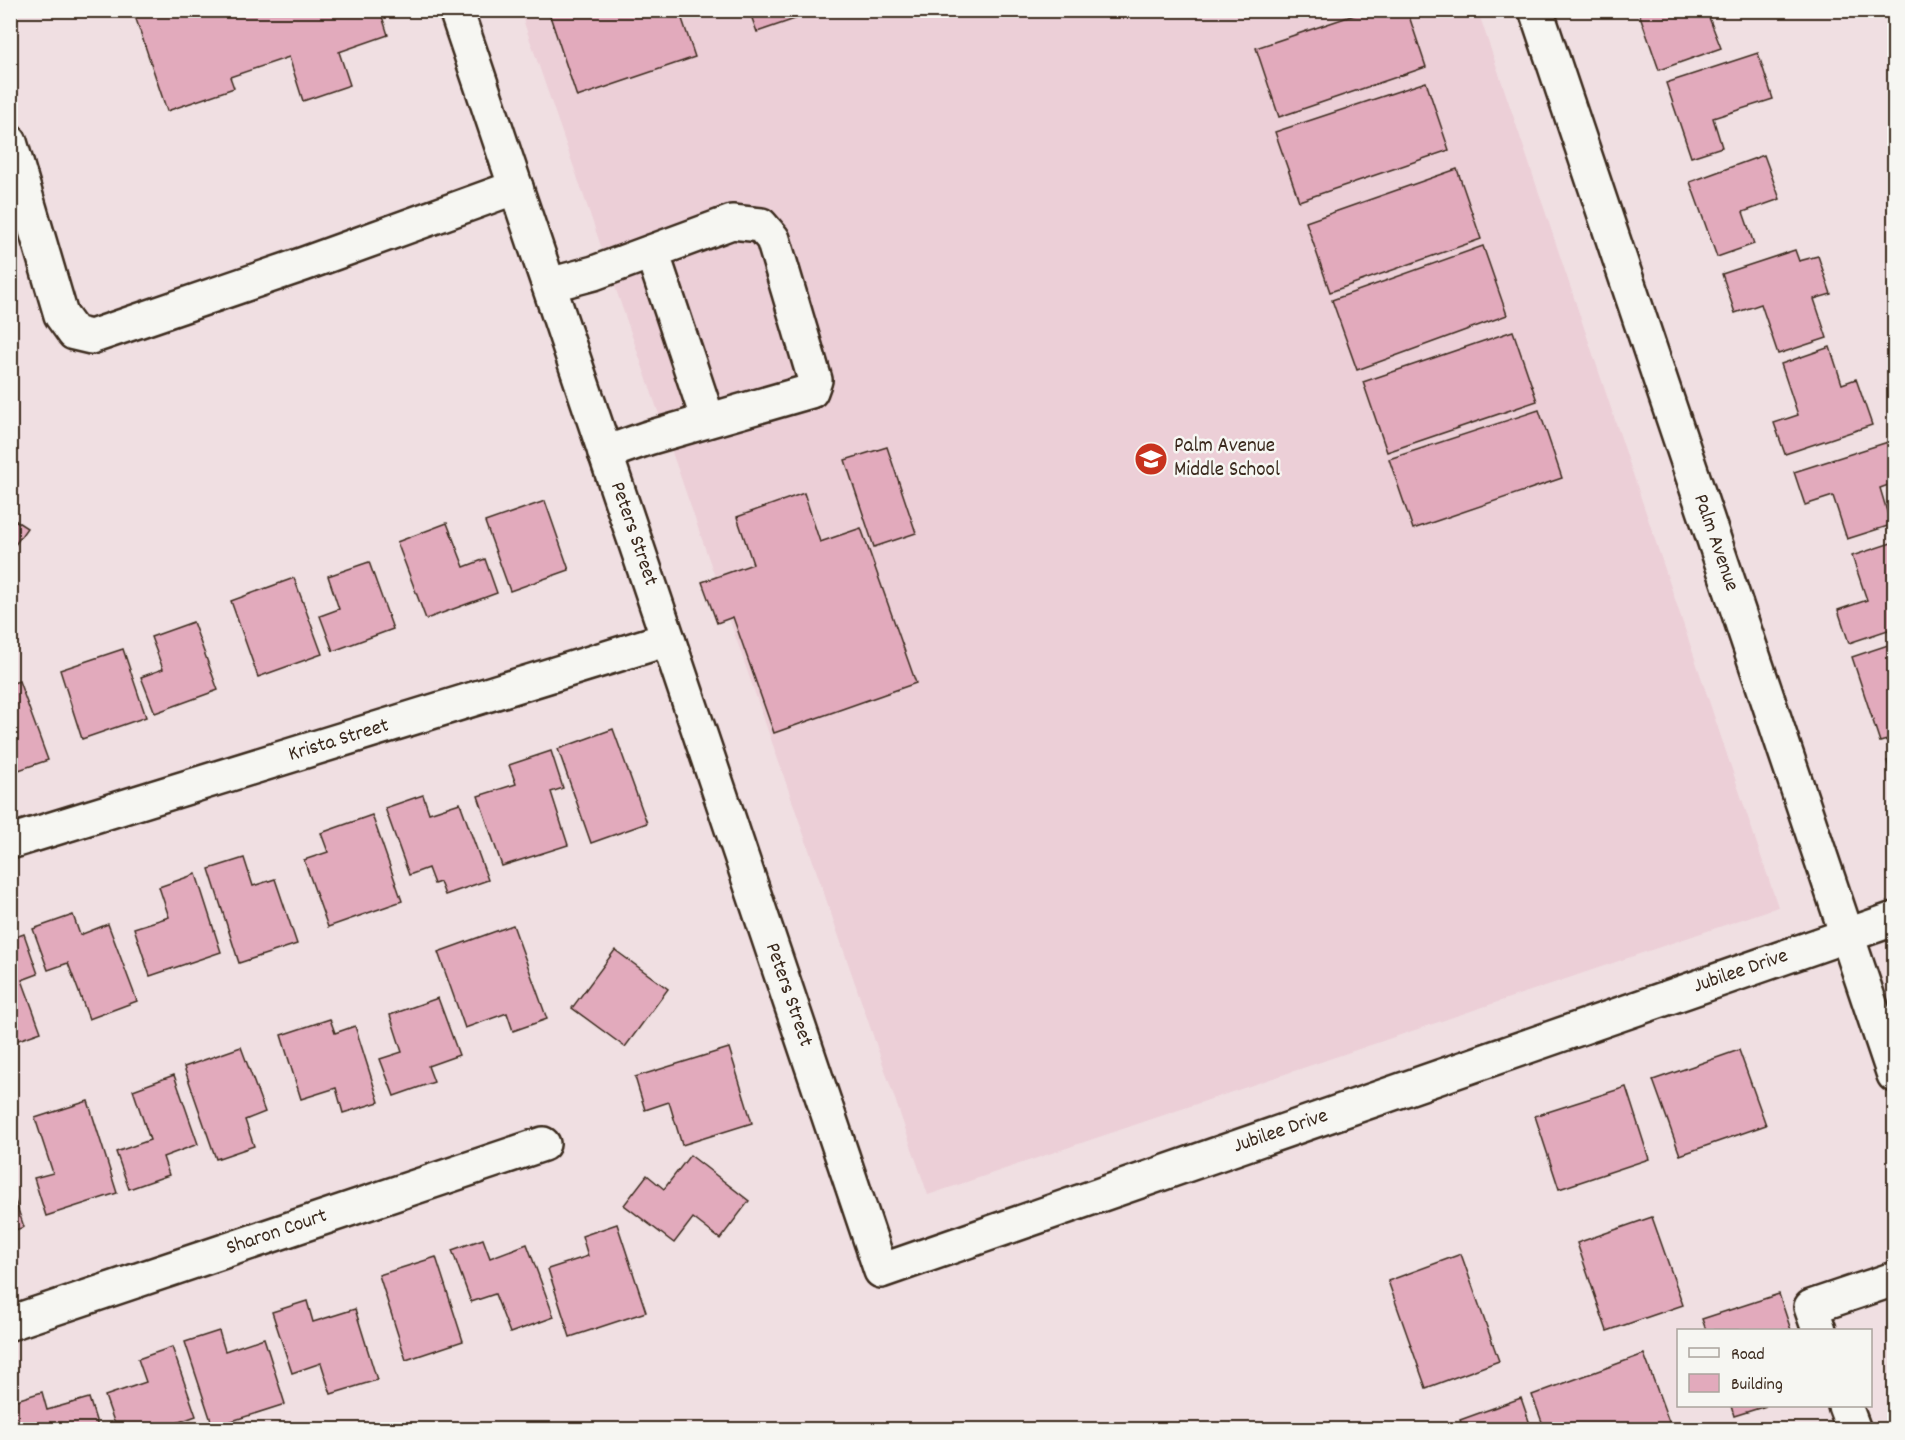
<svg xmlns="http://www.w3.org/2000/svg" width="1905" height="1440" viewBox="0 0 1905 1440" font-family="Dekko,sans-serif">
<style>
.built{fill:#eccfd7}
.building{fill:#e2aabc;stroke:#3b2a1e;stroke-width:1.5}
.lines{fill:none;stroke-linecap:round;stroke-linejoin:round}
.minor-casing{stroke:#3b2a1e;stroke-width:38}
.major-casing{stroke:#3b2a1e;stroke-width:38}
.minor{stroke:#f6f6f2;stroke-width:33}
.major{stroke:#f6f6f2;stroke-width:33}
.labels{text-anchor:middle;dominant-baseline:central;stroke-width:5;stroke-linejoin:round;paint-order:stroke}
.poi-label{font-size:21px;fill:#3b2a1e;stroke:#f6f6f2;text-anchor:start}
.street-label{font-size:21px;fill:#3b2a1e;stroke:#f6f6f2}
</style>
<rect width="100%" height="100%" fill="#f0dfe2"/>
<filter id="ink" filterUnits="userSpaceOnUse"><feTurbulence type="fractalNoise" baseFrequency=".0167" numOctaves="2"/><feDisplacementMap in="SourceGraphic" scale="12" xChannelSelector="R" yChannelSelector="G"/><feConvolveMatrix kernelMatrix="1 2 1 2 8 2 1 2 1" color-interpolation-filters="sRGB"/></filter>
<g filter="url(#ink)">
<polygon class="built" points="520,11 1478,11 1778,907 928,1195"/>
<g class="building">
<polygon points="133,10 380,10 388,35 339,52 350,85 303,101 289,57 230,77 234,88 167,111"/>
<polygon points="548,10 679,10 695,57 577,97"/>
<polygon points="749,10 821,10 757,32"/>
<polygon points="1369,10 1407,10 1426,67 1279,117 1256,48"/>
<polygon points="1638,10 1720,10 1708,15 1721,48 1659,70"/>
<polygon points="1758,53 1773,99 1713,118 1722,147 1691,157 1666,83"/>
<polygon points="1426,82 1449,150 1299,201 1275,132"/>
<polygon points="1764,155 1780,199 1743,212 1754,244 1717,257 1690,182"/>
<polygon points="1457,169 1481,239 1330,292 1306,222"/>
<polygon points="1483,246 1507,315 1357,370 1332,300"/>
<polygon points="1795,250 1799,261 1818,256 1831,294 1814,299 1827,338 1778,354 1761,304 1735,313 1722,274"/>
<polygon points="1513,331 1537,401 1387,452 1363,382"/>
<polygon points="1830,347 1842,384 1856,379 1872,425 1785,454 1774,423 1798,415 1781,364"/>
<polygon points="1539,410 1562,478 1413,529 1389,459"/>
<polygon points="1888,442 1894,462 1894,483 1880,488 1891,525 1847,539 1833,496 1805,505 1794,472"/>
<polygon points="887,447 916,533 874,547 845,460"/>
<polygon points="804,493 820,542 861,528 916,683 774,733 733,617 717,623 702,582 753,564 737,517"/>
<polygon points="545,501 569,570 510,591 485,522"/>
<polygon points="10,517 27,528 10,552"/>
<polygon points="447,523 464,567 485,559 497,593 426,619 397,542"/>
<polygon points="1894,542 1894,628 1849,643 1838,610 1867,600 1852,556"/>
<polygon points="369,562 393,629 333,651 320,616 339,609 328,576"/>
<polygon points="294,578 322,654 258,677 231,601"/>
<polygon points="193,622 218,690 155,713 141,677 163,669 151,637"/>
<polygon points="1894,643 1894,738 1880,742 1852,657"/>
<polygon points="123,649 146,717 82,739 60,670"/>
<polygon points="19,681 48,760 10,773 10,684"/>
<polygon points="613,729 647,823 591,843 558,749"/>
<polygon points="551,751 563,788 551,792 568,845 502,866 478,796 516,784 509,765"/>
<polygon points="1894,759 1894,783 1887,761"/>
<polygon points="423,795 429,813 460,803 488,880 445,895 440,882 434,884 428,868 409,875 385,808"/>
<polygon points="372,815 402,901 328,927 304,860 328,852 321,833"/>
<polygon points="244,858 253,886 275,879 297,944 239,963 209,869"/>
<polygon points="196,874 221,952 150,976 134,928 169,917 159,887"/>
<polygon points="73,915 80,935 108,924 137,1001 89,1019 68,963 48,970 33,929"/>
<polygon points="513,925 547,1019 513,1031 507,1013 465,1028 438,952"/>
<polygon points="24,934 38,974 22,980 41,1032 10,1043 10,939"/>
<polygon points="615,950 668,989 625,1047 572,1008"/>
<polygon points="438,998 459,1055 428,1066 434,1082 394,1096 380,1059 402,1052 390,1015"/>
<polygon points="330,1019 335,1033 355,1026 379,1102 343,1113 336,1088 301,1099 281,1035"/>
<polygon points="241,1047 265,1112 245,1120 254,1146 216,1159 184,1067"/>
<polygon points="729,1048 752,1123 682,1145 669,1102 645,1110 635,1077"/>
<polygon points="1739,1050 1766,1125 1680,1155 1653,1080"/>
<polygon points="174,1075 198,1144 163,1157 169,1175 129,1189 116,1152 150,1140 133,1090"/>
<polygon points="1626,1087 1649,1159 1559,1189 1535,1116"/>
<polygon points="88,1101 117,1193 46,1216 34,1178 53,1173 35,1118"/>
<polygon points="690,1155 749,1201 720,1239 693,1218 674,1243 624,1205 647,1175 664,1189"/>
<polygon points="10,1186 24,1227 10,1232"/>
<polygon points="1652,1217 1683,1305 1607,1331 1577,1243"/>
<polygon points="617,1224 646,1312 570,1337 548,1269 588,1256 582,1236"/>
<polygon points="483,1239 490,1258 527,1244 554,1317 510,1333 495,1294 471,1302 452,1250"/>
<polygon points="1461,1254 1499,1361 1426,1388 1388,1281"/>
<polygon points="436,1257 463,1341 406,1360 379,1275"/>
<polygon points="1779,1294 1791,1330 1706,1330 1702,1319"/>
<polygon points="307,1301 313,1322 355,1309 377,1380 331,1394 321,1363 292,1373 272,1312"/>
<polygon points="219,1331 225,1351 264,1338 285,1404 213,1427 185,1342"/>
<polygon points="172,1347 196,1416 168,1426 169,1430 117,1430 105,1396 146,1382 138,1359"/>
<polygon points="1644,1354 1672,1430 1545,1430 1532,1395"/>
<polygon points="42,1392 47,1410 89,1398 99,1430 15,1430 10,1415 10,1402"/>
<polygon points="1521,1398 1532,1430 1464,1430 1460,1420"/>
<polygon points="1731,1406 1766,1406 1734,1416"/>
</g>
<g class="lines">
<defs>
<g id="minor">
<polyline points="456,10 881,1271 1894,919"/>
<polyline points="10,142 61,315 74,333 91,337 304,264 516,187"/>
<polyline points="652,252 708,420"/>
<polyline points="549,285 594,273 732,222 761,225 773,239 815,380 811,391 648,438 605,453"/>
<polyline points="10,842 668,639"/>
<polyline points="10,1323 543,1144"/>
<polyline points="1819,1330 1811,1307 1894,1279"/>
<polyline points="1845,1406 1854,1430"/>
</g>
<polyline id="major" points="1536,10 1894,1075"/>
</defs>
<use href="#minor" class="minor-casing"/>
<use href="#major" class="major-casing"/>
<use href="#minor" class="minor"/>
<use href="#major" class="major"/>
</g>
</g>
<defs>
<symbol id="school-disc" viewBox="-11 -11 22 22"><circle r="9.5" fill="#c8321e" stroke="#f6f6f2"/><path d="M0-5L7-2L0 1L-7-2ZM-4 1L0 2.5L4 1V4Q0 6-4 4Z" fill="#fff"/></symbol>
</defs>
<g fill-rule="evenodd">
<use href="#school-disc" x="1132" y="440" width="38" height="38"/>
</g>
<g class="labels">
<g class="poi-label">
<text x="1174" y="447">Palm Avenue<tspan x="1174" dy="24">Middle School</tspan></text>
</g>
<g class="street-label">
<text transform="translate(633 534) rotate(71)">Peters Street</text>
<text transform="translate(1715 543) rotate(71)">Palm Avenue</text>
<text transform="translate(339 741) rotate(-17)">Krista Street</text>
<text transform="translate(1741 972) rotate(-19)">Jubilee Drive</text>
<text transform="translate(788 995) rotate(71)">Peters Street</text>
<text transform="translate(1281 1132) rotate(-19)">Jubilee Drive</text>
<text transform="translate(277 1233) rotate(-19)">Sharon Court</text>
</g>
</g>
<rect width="1905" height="1440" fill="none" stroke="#f6f6f2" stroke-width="36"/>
<rect x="18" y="18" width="1869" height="1404" fill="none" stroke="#3b2a1e" stroke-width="2" filter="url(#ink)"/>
<rect x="1677" y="1329" width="195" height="78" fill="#f6f6f2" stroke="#aba49d" stroke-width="1.5"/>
<rect x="1689" y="1348" width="30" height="9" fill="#f6f6f2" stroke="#aba49d" stroke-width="1.5"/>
<text x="1731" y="1359" font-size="18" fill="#3b2a1e">Road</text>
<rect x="1689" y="1374" width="30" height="18" fill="#e2aabc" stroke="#aba49d" stroke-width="1.5"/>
<text x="1731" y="1389" font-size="18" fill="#3b2a1e">Building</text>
</svg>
